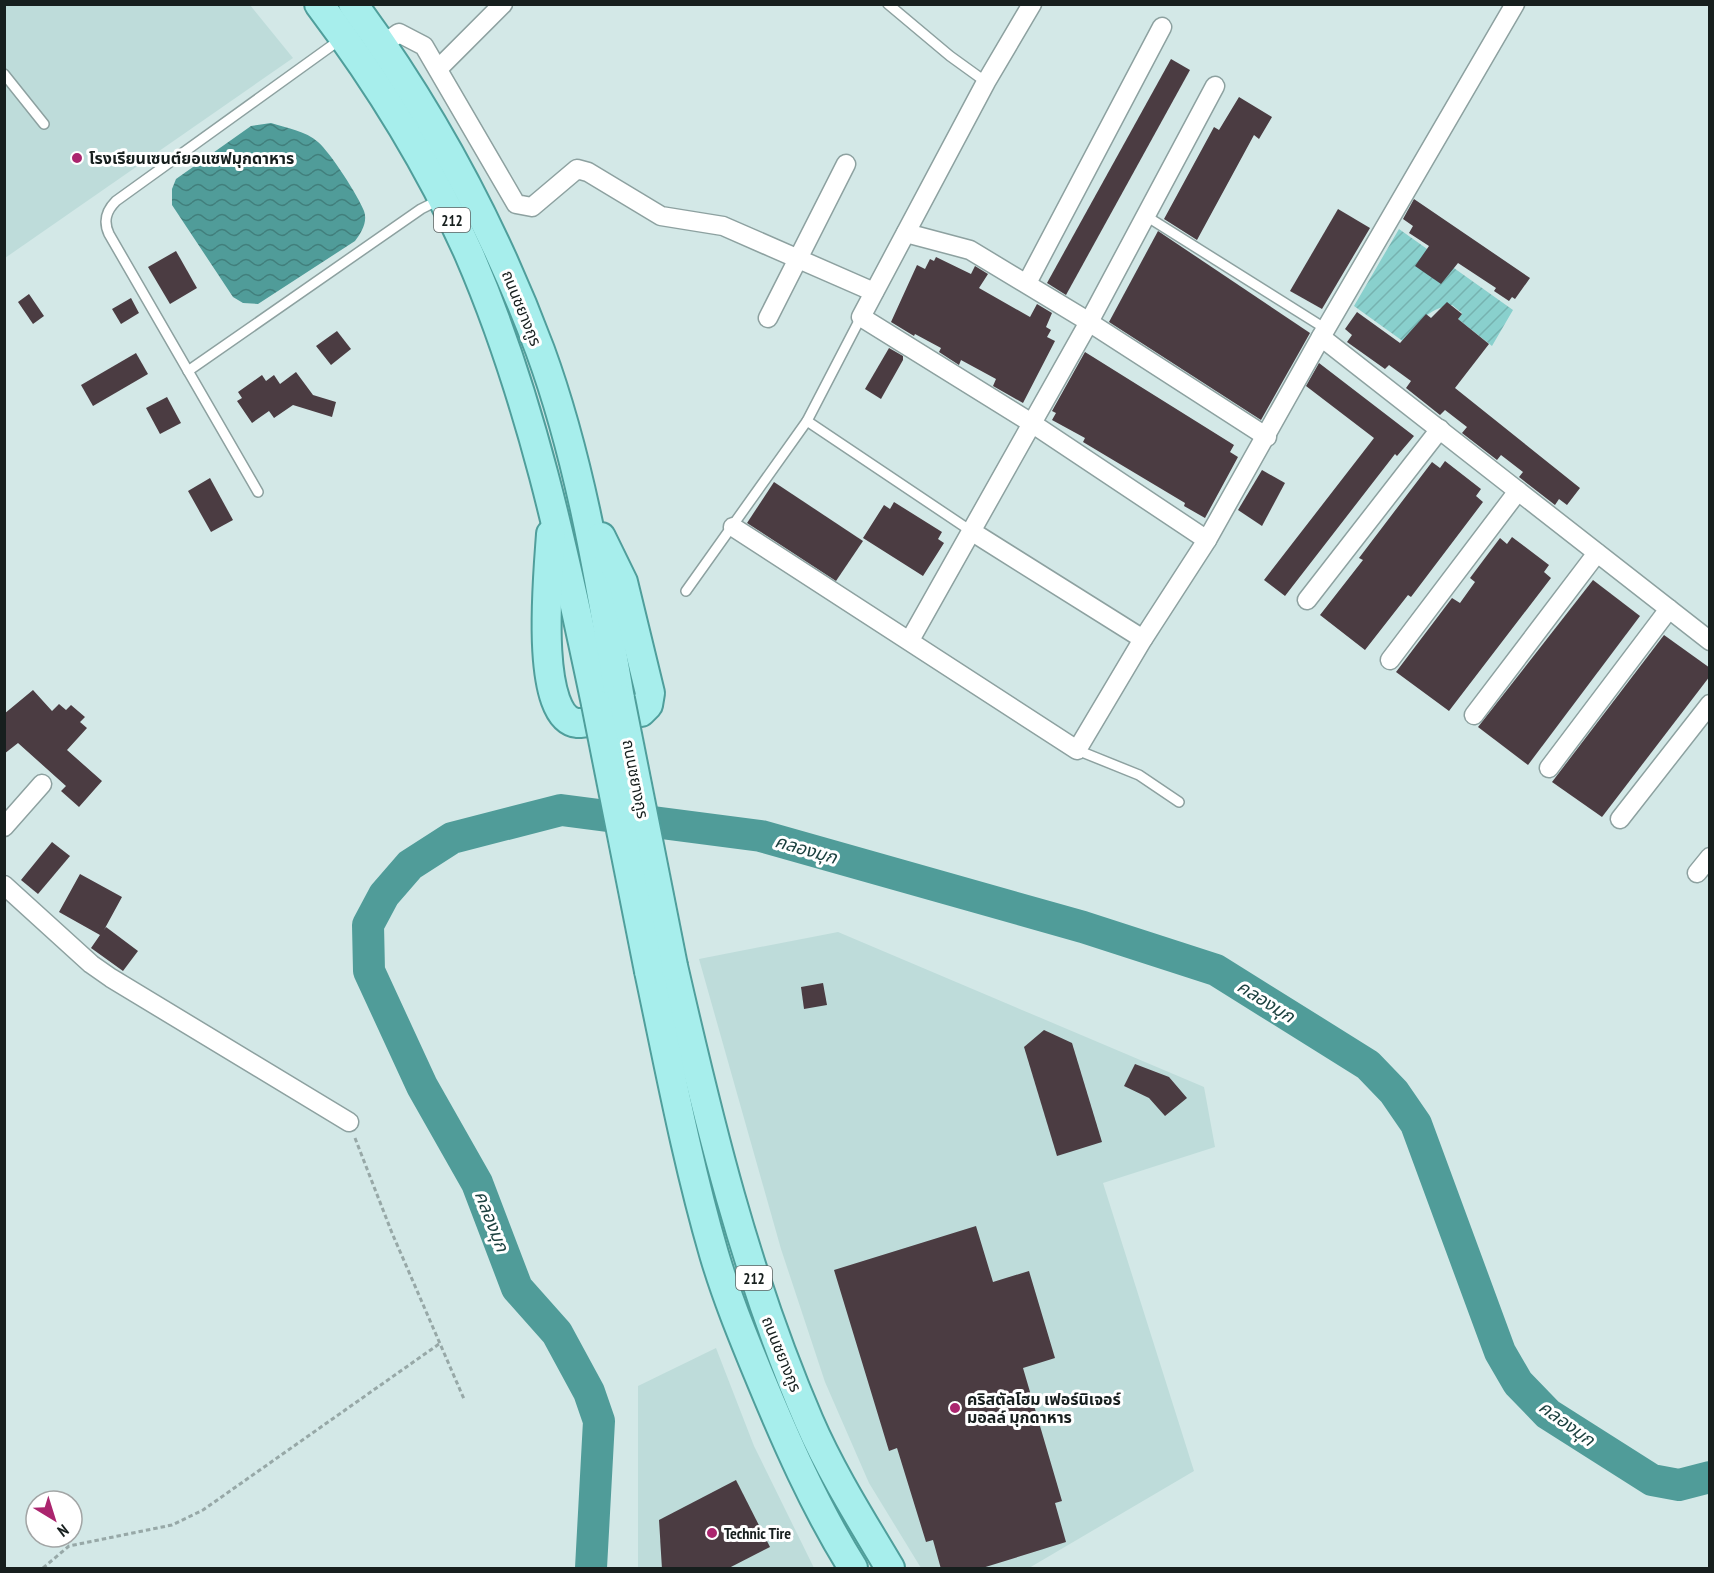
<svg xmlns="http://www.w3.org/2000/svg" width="1714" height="1573" viewBox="0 0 1714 1573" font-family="'PT Sans Narrow','Noto Sans Thai',sans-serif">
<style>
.built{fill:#bedcda}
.garden{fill:url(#garden-furrows)}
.water{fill:url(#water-waves)}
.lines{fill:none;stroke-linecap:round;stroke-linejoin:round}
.river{stroke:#509c99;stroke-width:32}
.building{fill:#4b3c42}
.service-casing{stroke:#8da1a0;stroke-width:12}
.minor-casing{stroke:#8da1a0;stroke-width:21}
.primary-casing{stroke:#4f9e9b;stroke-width:32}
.path{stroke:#97a8a7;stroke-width:3;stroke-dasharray:4.5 3;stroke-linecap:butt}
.service{stroke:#fff;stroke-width:9}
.minor{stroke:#fff;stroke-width:18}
.primary{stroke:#a7eeec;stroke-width:28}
.primary-bridge-casing{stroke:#4f9e9b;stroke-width:32;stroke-linecap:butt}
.primary-bridge{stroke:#a7eeec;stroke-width:28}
.poi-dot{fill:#ab256e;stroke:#fff;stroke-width:2}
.labels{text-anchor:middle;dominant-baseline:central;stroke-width:6;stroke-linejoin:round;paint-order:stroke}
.shield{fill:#fff;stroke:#5d6262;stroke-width:1.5}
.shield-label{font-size:15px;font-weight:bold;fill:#171f1e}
.poi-label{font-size:16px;font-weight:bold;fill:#171f1e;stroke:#fff;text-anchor:start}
.street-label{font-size:16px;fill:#171f1e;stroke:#fff}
.water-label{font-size:18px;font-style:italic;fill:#1c413f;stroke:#fff}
</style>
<defs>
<pattern id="garden-furrows" width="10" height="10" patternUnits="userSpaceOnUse" patternTransform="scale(1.5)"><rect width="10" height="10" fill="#89d0cd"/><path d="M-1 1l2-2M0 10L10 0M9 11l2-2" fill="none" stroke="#76b2b0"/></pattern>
<pattern id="water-waves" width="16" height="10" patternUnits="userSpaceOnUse" patternTransform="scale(1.5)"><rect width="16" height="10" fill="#509c99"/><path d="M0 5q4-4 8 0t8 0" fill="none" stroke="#417f7c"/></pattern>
</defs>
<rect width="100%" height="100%" fill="#d3e8e7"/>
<g class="built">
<polygon points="5,5 250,5 293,58 5,258"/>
<polygon points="838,932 1204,1087 1215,1147 1103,1183 1194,1471 1029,1568 921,1568 869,1483 825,1382 781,1249 699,959"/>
<polygon points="716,1348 754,1446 814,1568 638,1568 638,1386"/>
</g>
<path class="garden" d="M1399,229l114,81 -21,36 -34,-27 4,-6 -10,-8c-26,4 -33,18 -48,37l-50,-36z"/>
<path class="water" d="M271,123c15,5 35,8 47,19 12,10 41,55 46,69 4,11 -3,22 -9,30l-97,63 -15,-1 -10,-6 -61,-92v-16l4,-10 75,-53z"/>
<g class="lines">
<polyline class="river" points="591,1568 599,1421 589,1392 557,1333 517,1288 477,1183 422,1086 369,971 368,925 384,895 410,865 452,838 561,810 761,836 1083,927 1216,970 1368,1065 1394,1092 1416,1124 1500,1352 1518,1383 1548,1414 1652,1480 1679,1485 1710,1477"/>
</g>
<g class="building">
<polygon points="1171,59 1190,70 1066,295 1047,283"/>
<polygon points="1239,97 1272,117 1259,139 1254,135 1197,240 1164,219 1214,127 1219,130"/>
<polygon points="1414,199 1530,278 1515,299 1512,297 1509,301 1494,291 1496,288 1458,263 1441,284 1415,266 1429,246 1409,233 1413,226 1403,219"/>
<polygon points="1338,209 1370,228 1322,309 1290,291"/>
<polygon points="1158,231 1310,333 1261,420 1109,322"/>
<polygon points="176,251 197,288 170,304 148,267"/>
<polygon points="936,257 971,274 975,266 988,274 979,288 1030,317 1037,304 1052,313 1046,327 1051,330 1047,337 1055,341 1023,403 993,386 996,379 961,360 959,365 939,352 941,348 915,334 914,336 891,322 917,265 925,269 930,259 934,261"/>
<polygon points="29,294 44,316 33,324 18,302"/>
<polygon points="131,298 139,313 121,324 112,309"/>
<polygon points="1447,302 1462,314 1458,319 1489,344 1455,388 1580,488 1567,505 1559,499 1555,505 1519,477 1523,472 1501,455 1497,460 1462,433 1467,427 1445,410 1440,415 1406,388 1411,381 1389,365 1385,369 1347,342 1352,335 1345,329 1357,312 1400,343 1426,314 1431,318"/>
<polygon points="337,331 351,349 331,365 316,346"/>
<polygon points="889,348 903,356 903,360 881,399 865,389"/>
<polygon points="1085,352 1234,445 1230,452 1238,457 1205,518 1184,506 1185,503 1083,442 1085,438 1052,420 1056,413 1052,411"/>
<polygon points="136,353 148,374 93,406 81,385"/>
<polygon points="1319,363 1414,436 1397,456 1395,454 1285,596 1264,580 1374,438 1306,386"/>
<polygon points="296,372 313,395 336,402 332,417 293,405 274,418 269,411 252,423 237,401 242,398 238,392 262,375 266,381 274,375 280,384"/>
<polygon points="167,397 181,423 160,434 146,408"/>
<polygon points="1445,461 1481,489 1476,496 1483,502 1411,597 1408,595 1365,650 1320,615 1363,560 1359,558 1432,462 1440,468"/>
<polygon points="1262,470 1285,483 1262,526 1238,510"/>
<polygon points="210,478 233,520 211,532 188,491"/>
<polygon points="774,482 863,541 836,581 747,523"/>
<polygon points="894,502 942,532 938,539 944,543 923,576 863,538 884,505 890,509"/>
<polygon points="1512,537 1549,565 1544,572 1551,578 1449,711 1396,672 1452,598 1460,603 1475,582 1470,578 1500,538 1507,544"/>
<polygon points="1593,580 1640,616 1528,765 1478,727"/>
<polygon points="1664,635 1710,668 1710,676 1602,817 1552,782"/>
<polygon points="33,690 52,711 59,704 66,710 71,705 85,717 80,722 87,728 67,750 102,781 79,807 61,791 66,786 18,743 4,754 4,714"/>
<polygon points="52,842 70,856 38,894 21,880"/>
<polygon points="80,874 122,897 104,930 106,927 138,951 123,971 91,948 100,935 59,912"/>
<polygon points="823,983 827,1005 804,1009 801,987"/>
<polygon points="1044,1030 1072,1043 1102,1142 1057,1156 1024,1047"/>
<polygon points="1135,1064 1169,1077 1187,1098 1165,1116 1149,1098 1124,1086"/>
<polygon points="976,1226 993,1282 1029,1271 1055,1358 1023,1368 1062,1501 1055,1503 1066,1542 979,1569 941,1569 933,1540 926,1542 897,1448 889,1451 834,1270"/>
<polygon points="736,1480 770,1547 727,1569 662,1569 659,1520"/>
</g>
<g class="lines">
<defs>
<g id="service">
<polyline points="888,4 950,56 986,82"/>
<polyline points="4,74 44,124"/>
<polyline points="1146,216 1326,329"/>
<polyline points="188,371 421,209 439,200"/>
<polyline points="807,421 971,531"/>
<path d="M258,492l-149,-258c-6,-13 -3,-23 7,-33l225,-162"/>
<polyline points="686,591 807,421 861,317"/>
<polyline points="1077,750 1139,775 1179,802"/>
</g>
<g id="minor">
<polyline points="1032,4 986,82 861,317 1033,424 1207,540"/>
<polyline points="383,44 399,33 424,46 516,204 532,207 577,169 588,172 661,216 723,226 874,292"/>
<polyline points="438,69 503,4"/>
<polyline points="906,233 970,250 1081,317 1267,437"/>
<polyline points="1027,283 1162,27"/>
<polyline points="768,318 846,164"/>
<polyline points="1321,337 1710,641"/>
<polyline points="733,527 1077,750 1143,639 1207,540 1321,337 1515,4"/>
<polyline points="971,531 1143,639"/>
<polyline points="1307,600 1440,429"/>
<polyline points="910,640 1089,322 1215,86"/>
<polyline points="1390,660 1518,491"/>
<polyline points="1474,715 1597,553"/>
<polyline points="1549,768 1669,609"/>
<polyline points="1620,819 1710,704"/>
<polyline points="4,827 42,784"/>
<polyline points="1697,873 1710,857"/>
<polyline points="4,885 91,964 111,978 349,1122"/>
</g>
<g id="primary">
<path d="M319,4c58,77 111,162 150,250 62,143 95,297 127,450"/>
<path d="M353,4c78,106 141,223 187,346 41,112 60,232 80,349"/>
<path d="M551,534c-2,33 -18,183 26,189 13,1 50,-9 64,-11l7,-7 2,-12 -27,-111 -22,-45"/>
<path d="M673,966c36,157 72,307 136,455 22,51 53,100 81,147"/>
<path d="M649,971c20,94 38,190 65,283 12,41 28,80 44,119 28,68 57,134 95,195"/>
</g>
</defs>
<use href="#service" class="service-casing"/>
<use href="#minor" class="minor-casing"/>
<use href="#primary" class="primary-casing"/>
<g class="path">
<polyline points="355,1138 392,1233 464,1399"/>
<polyline points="43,1568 69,1546 172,1525 203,1510 439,1344"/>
</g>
<use href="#service" class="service"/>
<use href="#minor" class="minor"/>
<use href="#primary" class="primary"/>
<defs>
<g id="primary-bridge">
<polyline points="620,699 673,966"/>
<polyline points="596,704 649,971"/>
</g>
</defs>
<use href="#primary-bridge" class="primary-bridge-casing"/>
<use href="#primary-bridge" class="primary-bridge"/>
</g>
<g class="poi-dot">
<circle cx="77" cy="158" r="6"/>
<circle cx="955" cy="1408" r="6"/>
<circle cx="712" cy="1533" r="6"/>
</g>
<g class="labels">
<g class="shield">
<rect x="434" y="208" width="36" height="24" rx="4.5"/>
<rect x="736" y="1266" width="36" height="24" rx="4.5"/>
</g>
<g class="shield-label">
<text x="452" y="220">212</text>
<text x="754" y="1278">212</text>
</g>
<g class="poi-label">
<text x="89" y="158">โรงเรียนเซนต์ยอแซฟมุกดาหาร</text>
<text x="967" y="1399">คริสตัลโฮม เฟอร์นิเจอร์<tspan x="967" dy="18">มอลล์ มุกดาหาร</tspan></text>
<text x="724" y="1533">Technic Tire</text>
</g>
<g class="street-label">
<text transform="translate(522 308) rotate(68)">ถนนชยางกูร</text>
<text transform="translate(636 779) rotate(79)">ถนนชยางกูร</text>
<text transform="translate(782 1354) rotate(68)">ถนนชยางกูร</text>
</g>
<g class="water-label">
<text transform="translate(806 849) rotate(16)">คลองมุก</text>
<text transform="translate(1266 1001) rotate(32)">คลองมุก</text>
<text transform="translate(492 1221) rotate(69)">คลองมุก</text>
<text transform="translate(1567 1423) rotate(36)">คลองมุก</text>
</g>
</g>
<rect width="1714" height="1573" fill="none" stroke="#171f1e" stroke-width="12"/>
<g transform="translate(54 1519) rotate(142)"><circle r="28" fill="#ffffff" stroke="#a2a5a5" stroke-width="1.5"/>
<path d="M0-4.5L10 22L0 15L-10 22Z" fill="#ab256e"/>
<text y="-9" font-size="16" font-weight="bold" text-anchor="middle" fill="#171f1e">N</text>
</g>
</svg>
